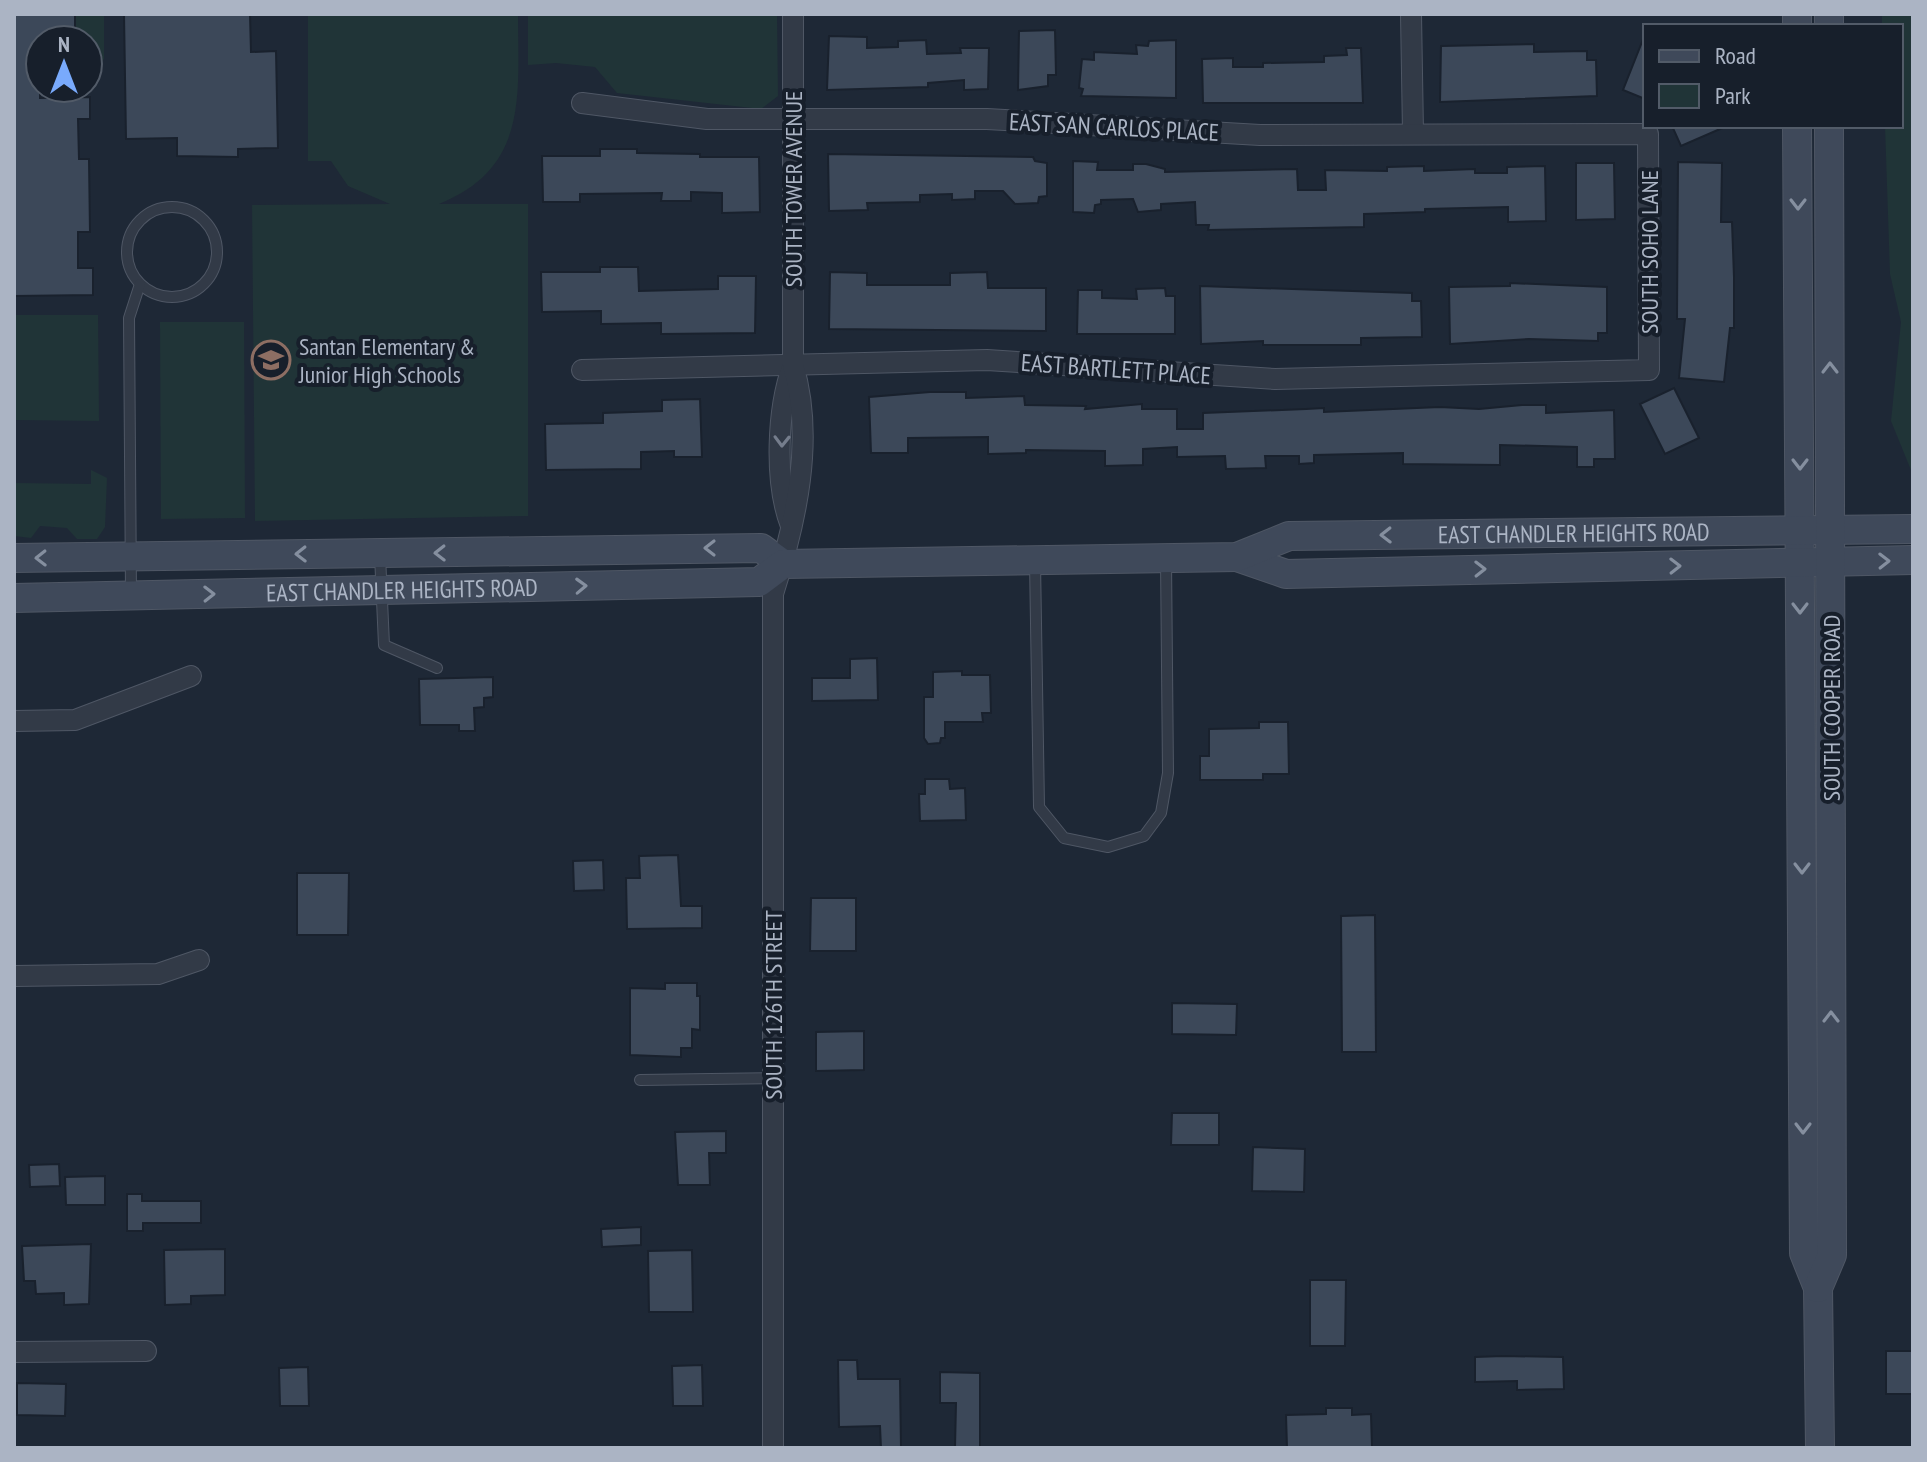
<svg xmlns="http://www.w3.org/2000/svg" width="1927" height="1462" viewBox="0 0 1927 1462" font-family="'PT Sans Narrow',sans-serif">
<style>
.green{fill:#203437}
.building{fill:#3c4859;stroke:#19212d;stroke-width:2}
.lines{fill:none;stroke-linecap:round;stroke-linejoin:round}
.service-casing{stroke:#4f5765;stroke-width:12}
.minor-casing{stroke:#4f5765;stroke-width:22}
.secondary-casing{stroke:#4f5765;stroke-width:30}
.service{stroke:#323a47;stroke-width:10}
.minor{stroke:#323a47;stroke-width:20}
.secondary{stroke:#3f495a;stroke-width:28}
.oneway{stroke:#858f9f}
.oneway2{stroke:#757d8c}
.labels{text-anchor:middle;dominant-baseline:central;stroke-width:8;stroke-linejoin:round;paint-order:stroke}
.street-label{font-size:24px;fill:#abb4c4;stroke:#171f2b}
.poi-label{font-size:24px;fill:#abb4c4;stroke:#171f2b;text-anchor:start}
</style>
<rect width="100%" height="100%" fill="#1e2836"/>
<g class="green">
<polygon points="75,14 104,14 104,59 89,75 88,40 75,40"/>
<path d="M308,14h210c0,81 11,154 -79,190h89v312l-273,5 -3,-316 138,-1 -42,-18 -17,-25h-23z"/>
<polygon points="528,14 777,14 778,96 761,109 617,93 595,67 556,63 528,65"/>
<polygon points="1882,14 1913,14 1913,475 1891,421 1901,322 1890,274 1885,126 1901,126 1901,26 1882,26"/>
<polygon points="14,315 98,315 99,421 14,420"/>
<polygon points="160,322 244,322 245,518 161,519"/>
<polygon points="91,470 107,478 105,527 97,539 77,539 67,528 40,526 31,538 14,536 14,483 91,484"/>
</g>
<g class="building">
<polygon points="14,14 75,14 75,40 40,40 40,98 90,97 90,119 78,119 79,159 89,159 90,232 78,232 78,268 93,268 93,295 14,296"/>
<polygon points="124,14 250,14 251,52 276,51 278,148 238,149 238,157 177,156 177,138 126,139"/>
<polygon points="1055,30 1056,75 1048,75 1048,86 1018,90 1019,31"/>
<polygon points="829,36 867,37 867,48 898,47 898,41 926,40 927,54 961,53 960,48 989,48 988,89 964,90 964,80 928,83 928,87 827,90"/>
<polygon points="1644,37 1645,37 1645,99 1623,90"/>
<polygon points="1176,40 1176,98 1081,96 1083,89 1079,88 1082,59 1094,60 1094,52 1137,54 1136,45 1148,46 1149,41"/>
<polygon points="1534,44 1534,52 1587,51 1587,60 1596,60 1597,96 1440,102 1441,46"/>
<polygon points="1346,48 1361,48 1363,103 1203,103 1202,59 1233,58 1233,67 1263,67 1263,63 1324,62 1324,56 1347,55"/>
<polygon points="1672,126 1727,126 1681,146"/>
<polygon points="600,149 637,149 637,153 700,154 700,157 759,157 760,212 722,213 722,193 691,192 691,201 661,201 662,193 580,194 580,202 543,202 542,156 600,156"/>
<polygon points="828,154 1033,157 1035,161 1047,163 1047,196 1039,197 1038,203 1015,204 1003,191 975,191 975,199 952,200 952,194 920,195 920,202 867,203 868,210 829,211"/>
<polygon points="1073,161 1098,162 1097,170 1133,170 1133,164 1146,164 1165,169 1165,172 1297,169 1298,190 1326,190 1325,170 1387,171 1387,167 1424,166 1424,171 1475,169 1475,173 1507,173 1507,167 1545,166 1546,221 1508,222 1508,207 1425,209 1425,212 1364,214 1364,227 1208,230 1209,225 1196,225 1195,202 1161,204 1161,210 1138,212 1133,199 1101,200 1101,204 1095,205 1094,213 1073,212"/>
<polygon points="1678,162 1722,163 1721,222 1732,222 1734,277 1734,328 1730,328 1724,382 1679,378 1685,319 1677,319"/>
<polygon points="1576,163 1614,163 1615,219 1576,220"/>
<polygon points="600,267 638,267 639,291 718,289 718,276 756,276 755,333 661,334 661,323 601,324 601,311 542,312 541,272 600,272"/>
<polygon points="830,272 867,273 867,285 950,285 950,273 987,272 988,288 1046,288 1046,331 829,329"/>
<polygon points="1510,283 1607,287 1607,333 1598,333 1598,341 1529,339 1450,344 1449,287 1510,286"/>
<polygon points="1200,286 1412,293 1412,301 1421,301 1422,337 1361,338 1361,345 1263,345 1263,341 1201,344"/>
<polygon points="1165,288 1166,296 1175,296 1175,334 1077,334 1078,290 1102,290 1102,298 1137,299 1136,289"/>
<polygon points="1674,388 1699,438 1665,454 1640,404"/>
<polygon points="930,392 966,392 966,398 1024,396 1025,405 1086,406 1085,409 1142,404 1142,409 1177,409 1177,429 1203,429 1203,413 1306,409 1324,408 1324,412 1440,407 1479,409 1522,405 1546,405 1546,413 1614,410 1615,459 1594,459 1594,467 1577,467 1577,447 1500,445 1500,465 1403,464 1403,453 1314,455 1314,463 1299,464 1299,456 1265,456 1266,468 1226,469 1225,456 1177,457 1177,447 1143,449 1143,465 1105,466 1105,451 1026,450 1026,453 988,454 988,437 908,438 908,453 871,453 869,397"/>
<polygon points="700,399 702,457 674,457 674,451 641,452 641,469 546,470 545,424 603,423 603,413 662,411 662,400"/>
<polygon points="877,658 878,700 812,701 812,678 850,678 850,659"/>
<polygon points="962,671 962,675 990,675 991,713 982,713 983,722 945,722 945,738 941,738 940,743 928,744 924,738 924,697 933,697 933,672"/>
<polygon points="493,677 493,697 484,698 484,707 474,708 475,731 459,731 459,725 420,725 419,679"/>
<polygon points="1259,722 1288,722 1289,774 1263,774 1263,780 1200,780 1200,756 1209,756 1209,729 1259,728"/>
<polygon points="925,779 949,779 950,789 965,788 966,820 920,821 919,794 925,794"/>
<polygon points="678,855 681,906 702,906 702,928 627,929 626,878 640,878 639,856"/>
<polygon points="603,860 604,890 574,891 573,861"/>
<polygon points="297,873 349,873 348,935 297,935"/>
<polygon points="811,898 856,898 856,951 810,951"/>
<polygon points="1375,915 1376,1052 1342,1052 1341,916"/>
<polygon points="665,983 697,983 697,996 700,996 700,1030 692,1029 692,1048 681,1048 681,1057 630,1055 630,988 665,989"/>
<polygon points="1172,1003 1237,1004 1236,1035 1172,1034"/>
<polygon points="864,1031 864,1070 816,1071 816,1032"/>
<polygon points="1172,1113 1219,1113 1219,1145 1171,1145"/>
<polygon points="726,1131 726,1153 709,1153 710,1185 678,1185 675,1132"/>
<polygon points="1253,1147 1305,1149 1304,1192 1252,1191"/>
<polygon points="59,1164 60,1186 30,1187 29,1165"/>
<polygon points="105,1176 105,1205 66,1205 65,1177"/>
<polygon points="127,1194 142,1194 142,1201 201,1201 201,1223 143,1223 143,1231 127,1231"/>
<polygon points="641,1227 641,1245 602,1247 601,1229"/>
<polygon points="91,1244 89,1304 64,1305 64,1293 36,1294 35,1281 24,1281 22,1246"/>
<polygon points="225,1249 225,1295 191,1296 191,1304 165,1305 164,1250"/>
<polygon points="692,1250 693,1312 649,1312 648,1251"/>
<polygon points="1310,1280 1346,1280 1345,1346 1310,1346"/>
<rect x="1886" y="1351" width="27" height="43"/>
<polygon points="1503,1356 1563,1357 1564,1389 1517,1390 1517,1381 1475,1382 1475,1357"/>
<polygon points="838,1360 857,1360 858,1379 900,1379 901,1448 881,1448 880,1426 839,1427"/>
<polygon points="702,1365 703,1406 673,1406 672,1366"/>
<polygon points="308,1367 309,1406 280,1406 279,1368"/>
<polygon points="940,1372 980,1373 980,1448 955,1448 956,1403 940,1403"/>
<polygon points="17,1383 66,1384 65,1416 17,1415"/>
<polygon points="1326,1408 1352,1408 1352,1415 1371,1414 1372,1448 1287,1448 1286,1415 1326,1414"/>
</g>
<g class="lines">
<defs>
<g id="service">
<circle cx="172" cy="252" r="45"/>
<polyline points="380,555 384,645 437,668"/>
<polyline points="1035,562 1039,807 1064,838 1108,847 1144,836 1161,813 1168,773 1166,559"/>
<polyline points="131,594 129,318 140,284"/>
<polyline points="640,1080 773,1078"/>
</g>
<g id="minor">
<polyline points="1411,14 1413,133"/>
<polyline points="582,103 707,119 987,119 1260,135 1648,134 1649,370 1275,379 987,360 582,370"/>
<path d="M791,526c-17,-44 -14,-117 2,-161"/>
<polyline points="14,721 75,720 191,676"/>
<polyline points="14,976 158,974 199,960"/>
<polyline points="14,1352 146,1351"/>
<path d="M773,1448v-854c23,-72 42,-155 20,-229v-351"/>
</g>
<g id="secondary">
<polyline points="1797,14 1797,26"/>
<polyline points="1829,14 1829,26"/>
<polyline points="1797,126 1804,1253 1818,1288 1820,1448"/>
<polyline points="1237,557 1286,574 1913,560"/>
<polyline points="14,558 761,548 783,564"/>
<path id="s1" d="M14,598l745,-16 24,-18 454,-7 52,-21 624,-7"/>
<polyline points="1818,1288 1832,1255 1829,126"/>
</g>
</defs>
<use href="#service" class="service-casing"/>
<use href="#minor" class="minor-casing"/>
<use href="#secondary" class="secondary-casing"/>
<use href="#service" class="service"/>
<use href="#minor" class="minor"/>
<use href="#secondary" class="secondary"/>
</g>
<defs><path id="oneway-chevron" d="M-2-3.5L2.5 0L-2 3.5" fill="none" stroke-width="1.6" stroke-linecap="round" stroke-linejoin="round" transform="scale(2)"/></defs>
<g class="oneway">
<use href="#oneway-chevron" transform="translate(1798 204) rotate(90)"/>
<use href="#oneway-chevron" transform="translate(1830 368) rotate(-90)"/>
<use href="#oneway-chevron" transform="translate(1800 464) rotate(90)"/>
<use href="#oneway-chevron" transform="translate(1386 535) rotate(179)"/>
<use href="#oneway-chevron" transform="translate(710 548) rotate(180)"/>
<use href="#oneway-chevron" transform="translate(440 553) rotate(179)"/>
<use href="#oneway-chevron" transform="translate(301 554) rotate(179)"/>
<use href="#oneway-chevron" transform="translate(41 558) rotate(179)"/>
<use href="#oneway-chevron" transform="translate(1884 561) rotate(-1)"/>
<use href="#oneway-chevron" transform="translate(1675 566) rotate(-1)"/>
<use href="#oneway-chevron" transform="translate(1480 569) rotate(-1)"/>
<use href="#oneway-chevron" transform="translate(581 586) rotate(-2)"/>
<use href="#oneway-chevron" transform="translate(209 594) rotate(-1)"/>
<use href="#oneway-chevron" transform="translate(1800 608) rotate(90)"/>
<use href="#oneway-chevron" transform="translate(1802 868) rotate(90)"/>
<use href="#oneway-chevron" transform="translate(1831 1017) rotate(-90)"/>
<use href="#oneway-chevron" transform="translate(1803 1128) rotate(90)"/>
</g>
<use class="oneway2" href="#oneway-chevron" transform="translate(782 441) rotate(91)"/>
<defs>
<symbol id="school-ring" viewBox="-11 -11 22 22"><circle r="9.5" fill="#171f2b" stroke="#8d6e63" stroke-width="1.5"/><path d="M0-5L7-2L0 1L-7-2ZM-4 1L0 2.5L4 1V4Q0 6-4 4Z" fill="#8d6e63"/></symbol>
</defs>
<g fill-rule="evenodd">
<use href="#school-ring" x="249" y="338" width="44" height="44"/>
</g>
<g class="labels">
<g class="street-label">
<text transform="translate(1114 127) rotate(3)">EAST SAN CARLOS PLACE</text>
<text transform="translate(793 189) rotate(-90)">SOUTH TOWER AVENUE</text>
<text transform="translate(1649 252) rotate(-90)">SOUTH SOHO LANE</text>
<text transform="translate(1116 369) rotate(4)">EAST BARTLETT PLACE</text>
<text stroke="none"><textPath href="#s1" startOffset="1570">EAST CHANDLER HEIGHTS ROAD</textPath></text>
<text stroke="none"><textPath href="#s1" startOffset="388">EAST CHANDLER HEIGHTS ROAD</textPath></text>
<text transform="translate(1831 708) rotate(-90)">SOUTH COOPER ROAD</text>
<text transform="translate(773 1005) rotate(-90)">SOUTH 126TH STREET</text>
</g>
<g class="poi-label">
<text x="299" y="346">Santan Elementary &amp;<tspan x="299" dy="28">Junior High Schools</tspan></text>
</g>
</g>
<rect width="1927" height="1462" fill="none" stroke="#abb4c4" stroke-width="32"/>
<rect x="1643" y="24" width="260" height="104" fill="#171f2b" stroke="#525b68" stroke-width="2"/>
<rect x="1659" y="50" width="40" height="12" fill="#3f495a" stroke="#525b68" stroke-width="2"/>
<text x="1715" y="64" font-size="24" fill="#abb4c4">Road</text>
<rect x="1659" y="84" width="40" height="24" fill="#203437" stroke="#525b68" stroke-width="2"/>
<text x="1715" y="104" font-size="24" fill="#abb4c4">Park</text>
<g transform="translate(64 64)"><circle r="38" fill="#171f2b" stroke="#525b68" stroke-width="2"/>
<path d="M0-6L14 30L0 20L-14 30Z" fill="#79aafc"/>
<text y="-12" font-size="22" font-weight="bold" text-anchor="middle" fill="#abb4c4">N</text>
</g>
</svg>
